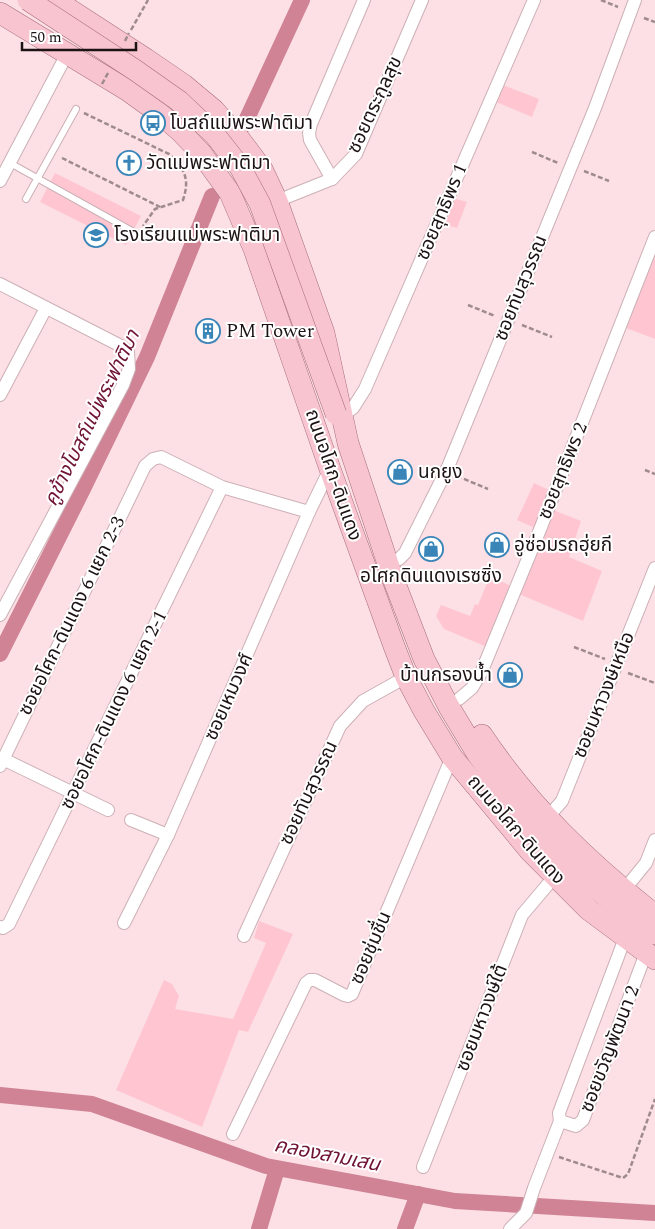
<svg xmlns="http://www.w3.org/2000/svg" width="655" height="1229" viewBox="0 0 655 1229" font-family="Spectral,'Noto Sans Thai',serif">
<style>
.green{fill:#ffc6d2}
.lines{fill:none;stroke-linecap:round;stroke-linejoin:round}
.canal{stroke:#d08395;stroke-width:16}
.lane-casing{stroke:#ccb0b6;stroke-width:8}
.street-casing{stroke:#ccb0b6;stroke-width:14}
.primary-casing{stroke:#a66c79;stroke-width:22}
.path{stroke:#9f8b8e;stroke-width:2.5;stroke-dasharray:5 2.5;stroke-linecap:butt}
.lane{stroke:#fff;stroke-width:6}
.street{stroke:#fff;stroke-width:12}
.primary{stroke:#f7c4d0;stroke-width:21}
.primary-bridge-casing{stroke:#a66c79;stroke-width:22;stroke-linecap:butt}
.path-bridge{stroke:#9f8b8e;stroke-width:2.5;stroke-dasharray:5 2.5;stroke-linecap:butt}
.primary-bridge{stroke:#f7c4d0;stroke-width:21}
.labels{text-anchor:middle;dominant-baseline:central;stroke-width:4;stroke-linejoin:round;paint-order:stroke}
.street-label{font-size:19px;fill:#1c1214;stroke:#fff}
.poi-label{font-size:19px;fill:#1c1214;stroke:#fff;text-anchor:start}
.water-label{font-size:20px;font-style:italic;fill:#6f1335;stroke:#fff}
</style>
<rect width="100%" height="100%" fill="#fce0e5"/>
<g class="green">
<polygon points="503,85 539,99 532,117 496,102"/>
<polygon points="55,173 141,216 126,245 40,202"/>
<polygon points="453,198 467,202 457,228 442,224"/>
<polygon points="655,254 655,339 626,328"/>
<polygon points="534,483 549,490 535,528 517,520"/>
<polygon points="553,510 581,521 569,557 602,571 583,621 519,594"/>
<polygon points="490,576 511,586 487,647 444,629 436,616 441,605 470,616 475,604 478,605"/>
<polygon points="259,921 293,934 248,1032 239,1030 202,1127 116,1090 164,980 172,984 179,996 175,1009 233,1019 266,943 254,938"/>
</g>
<g class="lines">
<g class="canal">
<polyline points="244,125 302,0"/>
<polyline points="0,654 83,489 147,357 212,196"/>
<polyline points="0,1095 92,1104 266,1166 455,1201 655,1213"/>
<polyline points="259,1229 277,1169"/>
<polyline points="405,1229 418,1194"/>
</g>
<defs>
<g id="lane">
<polyline points="10,163 141,236"/>
<polyline points="26,199 76,109"/>
</g>
<g id="street">
<polyline points="332,179 310,140 309,133 311,124 364,0"/>
<polyline points="0,181 67,54"/>
<polyline points="277,201 332,179 356,154 422,0"/>
<polyline points="0,284 121,346 128,352 129,369 123,385 0,615"/>
<polyline points="0,395 46,308"/>
<polyline points="341,417 353,408 365,389 534,0"/>
<polyline points="388,563 399,559 405,553 448,467 595,108 635,0"/>
<polyline points="459,699 472,688 481,673 541,527 655,237"/>
<polyline points="3,759 108,810"/>
<polyline points="0,766 145,466 153,459 161,457 222,487 309,512"/>
<polyline points="547,818 562,801 655,568"/>
<polyline points="131,820 168,835"/>
<polyline points="624,890 646,863 655,840"/>
<polyline points="124,923 168,835 309,512 330,469"/>
<polyline points="0,927 3,928 9,924 222,487"/>
<polyline points="244,936 340,726 363,701 406,677"/>
<polyline points="625,938 559,1113 560,1121 576,1126 583,1120 646,953"/>
<polyline points="233,1134 306,983 310,980 315,980 344,995 348,996 352,994 452,757"/>
<polyline points="423,1167 522,915 555,876"/>
<polyline points="510,1229 526,1213 534,1188 560,1121"/>
</g>
<g id="primary">
<polyline points="55,0 146,59 184,85 214,110 238,137 262,169 277,201 324,333 348,443 391,573 424,659 449,707 478,755 513,802 546,841 585,879 624,912 655,934"/>
<polyline points="0,13 127,90 159,113 180,131 201,153 230,193 254,249 330,469 394,646 406,677 424,711 452,757 530,851 589,910 655,959"/>
<path d="M482,735c48,72 106,127 173,180"/>
</g>
</defs>
<use href="#lane" class="lane-casing"/>
<use href="#street" class="street-casing"/>
<use href="#primary" class="primary-casing"/>
<g class="path">
<polyline points="601,0 618,7"/>
<polyline points="644,18 655,22"/>
<polyline points="131,30 148,0"/>
<path d="M84,113l85,41c16,15 21,25 14,46l-28,9 -12,17"/>
<polyline points="532,152 558,163"/>
<polyline points="62,158 160,207"/>
<polyline points="584,171 609,181"/>
<polyline points="468,305 495,316"/>
<polyline points="522,325 552,337"/>
<polyline points="645,470 655,474"/>
<polyline points="457,476 488,489"/>
<polyline points="574,647 605,659"/>
<polyline points="628,673 655,683"/>
<polyline points="559,1157 623,1178 628,1174 655,1099"/>
</g>
<use href="#lane" class="lane"/>
<use href="#street" class="street"/>
<use href="#primary" class="primary"/>
<defs>
<polyline id="primary-bridge" points="28,0 135,70 179,101 215,135 240,167 260,204 336,414"/>
</defs>
<use href="#primary-bridge" class="primary-bridge-casing"/>
<g class="path-bridge">
<polyline points="125,41 129,33"/>
<polyline points="102,84 108,73"/>
</g>
<use href="#primary-bridge" class="primary-bridge"/>
</g>
<defs>
<symbol id="bus-ring" viewBox="-11 -11 22 22"><circle r="9.5" fill="#fff" stroke="#3a85b8" stroke-width="1.5"/><path d="M-5-6H5V4H4V6H2V4H-2V6H-4V4H-5ZM-3.5-4V0h7V-4ZM-3.5 1.2v1.5H-2V1.2ZM2 1.2v1.5H3.5V1.2Z" fill="#3a85b8"/></symbol>
<symbol id="church-ring" viewBox="-11 -11 22 22"><circle r="9.5" fill="#fff" stroke="#3a85b8" stroke-width="1.5"/><path d="M-1.2-6h2.4v3.5h3.3v2.4h-3.3V6h-2.4V-.1h-3.3v-2.4h3.3Z" fill="#3a85b8"/></symbol>
<symbol id="school-ring" viewBox="-11 -11 22 22"><circle r="9.5" fill="#fff" stroke="#3a85b8" stroke-width="1.5"/><path d="M0-5L7-2L0 1L-7-2ZM-4 1L0 2.5L4 1V4Q0 6-4 4Z" fill="#3a85b8"/></symbol>
<symbol id="building-ring" viewBox="-11 -11 22 22"><circle r="9.5" fill="#fff" stroke="#3a85b8" stroke-width="1.5"/><path d="M-4-6H4V6H1V3H-1V6H-4ZM-2.5-4.3h1.7v1.8h-1.7ZM.8-4.3h1.7v1.8H.8ZM-2.5-1h1.7V.8h-1.7ZM.8-1h1.7V.8H.8Z" fill="#3a85b8"/></symbol>
<symbol id="shop-ring" viewBox="-11 -11 22 22"><circle r="9.5" fill="#fff" stroke="#3a85b8" stroke-width="1.5"/><path d="M-5-2.5h2.3a2.7 3.5 0 0 1 5.4 0H5L5.5 6h-11ZM-1.5-2.5h3a1.5 2.3 0 0 0-3 0Z" fill="#3a85b8"/></symbol>
</defs>
<g fill-rule="evenodd">
<use href="#bus-ring" x="139" y="109" width="28" height="28"/>
<use href="#church-ring" x="115" y="149" width="28" height="28"/>
<use href="#school-ring" x="82" y="221" width="28" height="28"/>
<use href="#building-ring" x="194" y="317" width="28" height="28"/>
<use href="#shop-ring" x="386" y="458" width="28" height="28"/>
<use href="#shop-ring" x="483" y="531" width="28" height="28"/>
<use href="#shop-ring" x="417" y="535" width="28" height="28"/>
<use href="#shop-ring" x="496" y="661" width="28" height="28"/>
</g>
<g class="labels">
<g class="street-label">
<text transform="translate(375 105) rotate(-65)">ซอยตระกูลสุข</text>
<text transform="translate(442 212) rotate(-67)">ซอยสุทธิพร 1</text>
<text transform="translate(521 288) rotate(-68)">ซอยทับสุวรรณ</text>
<text transform="translate(563 471) rotate(-68)">ซอยสุทธิพร 2</text>
<text transform="translate(333 475) rotate(71)">ถนนอโศก-ดินแดง</text>
<text transform="translate(72 616) rotate(-64)">ซอยอโศก-ดินแดง 6 แยก 2-3</text>
<text transform="translate(604 695) rotate(-68)">ซอยมหาวงษ์เหนือ</text>
<text transform="translate(229 697) rotate(-66)">ซอยเหมวงศ์</text>
<text transform="translate(114 710) rotate(-64)">ซอยอโศก-ดินแดง 6 แยก 2-1</text>
<text transform="translate(309 793) rotate(-65)">ซอยทับสุวรรณ</text>
<text transform="translate(516 830) rotate(49)">ถนนอโศก-ดินแดง</text>
<text transform="translate(371 948) rotate(-67)">ซอยชุ่มชื่น</text>
<text transform="translate(482 1018) rotate(-69)">ซอยมหาวงษ์ใต้</text>
<text transform="translate(610 1049) rotate(-69)">ซอยขวัญพัฒนา 2</text>
</g>
<g class="poi-label">
<text x="170" y="123">โบสถ์แม่พระฟาติมา</text>
<text x="146" y="163">วัดแม่พระฟาติมา</text>
<text x="114" y="235">โรงเรียนแม่พระฟาติมา</text>
<text x="226" y="331">PM Tower</text>
<text x="418" y="472">นกยูง</text>
<text x="514" y="545">อู่ซ่อมรถฮุ่ยกี</text>
<text x="431" y="576" text-anchor="middle">อโศกดินแดงเรซซิ่ง</text>
<text x="492" y="675" text-anchor="end">บ้านกรองน้ำ</text>
</g>
<g class="water-label">
<text transform="translate(92 418) rotate(-64)">คูข้างโบสถ์แม่พระฟาติมา</text>
<text transform="translate(327 1155) rotate(11)">คลองสามเสน</text>
</g>
</g>
<path d="M22 42v8h114v-8" fill="none" stroke="#1c1214" stroke-width="2.5"/>
<text x="30" y="42" font-size="15" fill="#1c1214" stroke="#ffffff" stroke-width="4" paint-order="stroke">50 m</text>
</svg>
